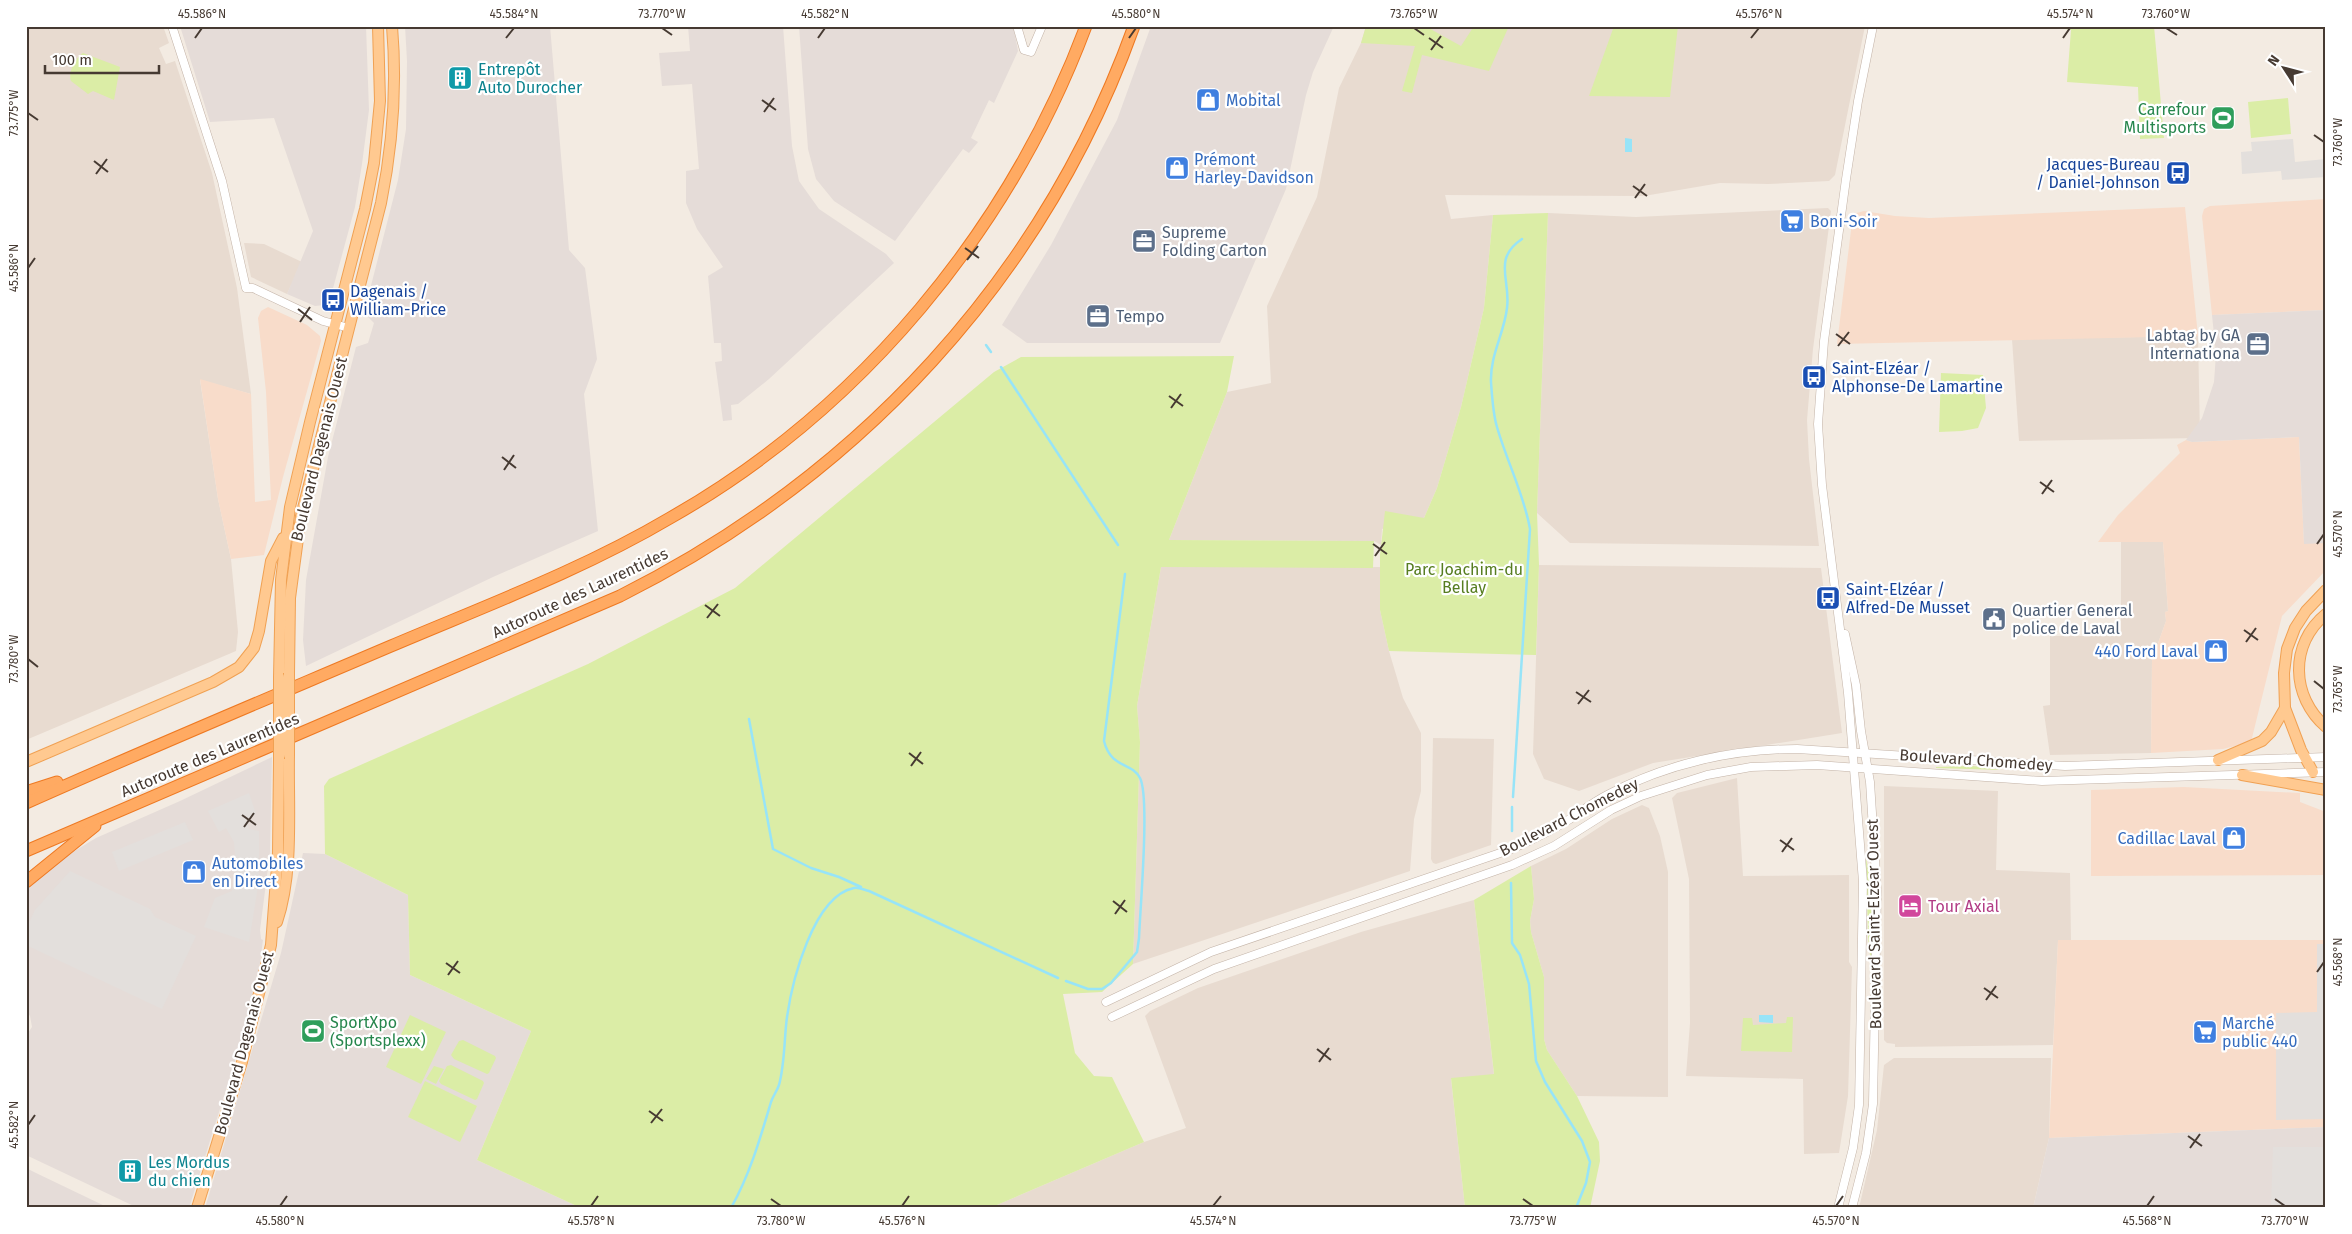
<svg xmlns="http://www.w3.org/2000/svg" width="2352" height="1234" viewBox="0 0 2352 1234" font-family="'Fira Sans',sans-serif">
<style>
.residential{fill:#e8dbd0}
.commercial{fill:#f8dcca}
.industrial{fill:#e5dcd8}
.green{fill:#dbeda6}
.parking{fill:#e3dfdc}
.water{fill:#97e4f8}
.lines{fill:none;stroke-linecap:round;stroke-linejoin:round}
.stream{stroke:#97e4f8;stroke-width:2.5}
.minor-casing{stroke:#c3b3a7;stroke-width:9}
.major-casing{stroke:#f0a153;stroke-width:12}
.highway-casing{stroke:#ee7922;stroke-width:13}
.minor{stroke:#fff;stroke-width:8}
.major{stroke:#ffc990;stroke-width:10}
.highway{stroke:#ffaa62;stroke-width:11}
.major-bridge-casing{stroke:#f0a153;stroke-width:12;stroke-linecap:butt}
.major-bridge{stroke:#ffc990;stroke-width:10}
.ticks{fill:none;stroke:#463a32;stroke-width:2}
.labels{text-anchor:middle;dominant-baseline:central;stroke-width:4.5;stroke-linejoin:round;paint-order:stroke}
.culture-label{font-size:16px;fill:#0d838f;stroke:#fff;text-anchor:start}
.shop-label{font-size:16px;fill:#366cbe;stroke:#fff;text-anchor:start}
.leisure-label{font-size:16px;fill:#27864d;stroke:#fff;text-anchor:end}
.transit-label{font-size:16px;fill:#164399;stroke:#fff;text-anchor:start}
.service-label{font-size:16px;fill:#4e5e75;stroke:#fff;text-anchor:start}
.street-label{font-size:16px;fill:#463a32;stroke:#fff}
.park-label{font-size:16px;fill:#567d20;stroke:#fff}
.hotel-label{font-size:16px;fill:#b23c85;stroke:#fff;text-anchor:start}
.neatline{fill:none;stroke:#463a32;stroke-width:2}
.ticks-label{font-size:12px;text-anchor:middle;fill:#463a32}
</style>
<rect width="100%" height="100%" fill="#f3ebe2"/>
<g class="residential">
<polygon points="26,26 163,26 169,43 159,48 166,64 175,61 212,173 237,288 251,394 200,380 218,499 231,559 238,632 236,651 26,740"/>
<polygon points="1366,26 1865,26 1835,175 1829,181 1768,184 1720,183 1644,196 1445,195 1451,219 1493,215 1484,308 1461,407 1437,488 1424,518 1382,529 1381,545 1374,541 1169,540 1227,392 1271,383 1267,306 1317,197 1339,88 1361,43"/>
<polygon points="1828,208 1831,211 1813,349 1807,420 1809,459 1819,546 1570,543 1537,513 1548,213 1636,217"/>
<polygon points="244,243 264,244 302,262 287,294 251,277"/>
<polygon points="2198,336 2200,438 2019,441 2012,339"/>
<polygon points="2121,542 2163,542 2168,611 2165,612 2166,621 2152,660 2151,753 2050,755 2043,706 2050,705 2050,636 2118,636 2121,633"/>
<polygon points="1539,565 1821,568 1842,733 1653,763 1579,791 1544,779 1533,754"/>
<polygon points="1161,567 1381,567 1380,610 1389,651 1403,698 1421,733 1421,791 1414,819 1410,871 1133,964 1140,742 1137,706"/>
<polygon points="1433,738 1494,739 1491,845 1436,864 1433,863 1431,859"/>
<polygon points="1737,778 1743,876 1849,875 1849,962 1852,967 1848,1096 1839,1153 1804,1154 1803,1079 1686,1076 1690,1023 1689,879 1672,798 1677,793"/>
<polygon points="1884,786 1998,791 1996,870 2070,873 2071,940 2058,941 2053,1045 1895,1047 1895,1044 1887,1043 1884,1040"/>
<polygon points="1642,805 1649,808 1660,836 1668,872 1668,1097 1577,1096 1547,1050 1544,1039 1544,977 1531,932 1530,921 1534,899 1531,866 1566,849 1612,819"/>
<polygon points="1474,900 1494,1075 1451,1079 1465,1208 990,1208 1144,1142 1186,1128 1145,1016 1150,1011 1198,988 1361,932"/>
<polygon points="1894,1058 2051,1058 2049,1138 2033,1208 1859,1208 1877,1130 1884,1065"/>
</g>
<g class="commercial">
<polygon points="2326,199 2326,310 2212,315 2202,216 2204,209 2210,206"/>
<polygon points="2185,207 2198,336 1837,344 1853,214 1864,211 1895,216 1929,218"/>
<polygon points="268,307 307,325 320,336 321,341 283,477 264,555 231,559 218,499 200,379 251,394 255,502 271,500 266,392 258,318 261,311"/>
<polygon points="2299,437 2304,543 2326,543 2326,570 2282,616 2251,742 2223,749 2151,753 2152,660 2166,621 2165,612 2168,611 2163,542 2098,542 2118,515 2180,453 2177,445 2186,440 2192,442"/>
<polygon points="2184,787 2300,793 2300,802 2326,812 2326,875 2091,876 2091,790"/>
<polygon points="2058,940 2326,940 2326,1127 2049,1138"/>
</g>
<g class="industrial">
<polygon points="180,26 366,26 369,110 362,164 355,207 332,292 328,302 324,305 315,306 287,294 313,231 274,118 210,122"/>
<polygon points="405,26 550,26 569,250 585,268 597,359 584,394 598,531 493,577 306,666 303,640 306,580 328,457 356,347 368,343 374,323 364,313 398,180 406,129 407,61"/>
<polygon points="688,26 783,26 792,146 799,181 819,209 886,254 894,263 769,379 738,404 731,405 732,420 723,421 715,362 722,361 721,343 714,343 708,276 723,267 697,229 686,203 686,171 699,169 692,84 662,86 659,53 690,51"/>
<polygon points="799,26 1011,26 1014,30 1018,51 994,103 989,100 971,138 978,142 969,153 963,149 895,241 834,201 816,179 808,149"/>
<polygon points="1151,26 1334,26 1313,72 1306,95 1286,189 1220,343 1027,343 1002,325 1051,245 1117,120"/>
<polygon points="2326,310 2326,543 2304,544 2299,437 2192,442 2186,440 2202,418 2214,382 2216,354 2212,315"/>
<polygon points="272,757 270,852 260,930 261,939 263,940 258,978 245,1029 189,1208 138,1208 26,1155 26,1036 32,1027 30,1016 26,1010 26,889 68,855 96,838 180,801"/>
<polygon points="303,853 325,854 408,895 410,975 531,1031 477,1160 581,1208 205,1208 281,953"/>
<polygon points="2326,1127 2326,1208 2033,1208 2049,1138"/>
<polygon points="26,1168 36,1173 109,1208 26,1208"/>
</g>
<g class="green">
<polygon points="1366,26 1425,26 1461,46 1474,26 1509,26 1489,71 1422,55 1412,93 1402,91 1415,46 1361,43"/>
<polygon points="1614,26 1678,26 1670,97 1589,96"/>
<polygon points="2045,26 2154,26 2164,138 2140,139 2138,87 2067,82 2071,30"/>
<path d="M83,53l37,14 -6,33 -21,-9 -5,3 -17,-13c-3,-9 4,-23 12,-28z"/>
<polygon points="2288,98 2291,134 2251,138 2248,102"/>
<polygon points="1548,213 1537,513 1539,565 1536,655 1389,651 1380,610 1380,555 1385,511 1424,518 1437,488 1461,407 1484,308 1493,215"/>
<polygon points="1234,356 1227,392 1169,540 1374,541 1373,568 1161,567 1137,706 1140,742 1133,964 1102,992 1063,994 1075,1053 1094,1076 1112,1077 1144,1142 990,1208 581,1208 477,1160 531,1031 410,975 408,895 325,854 324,786 329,779 588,664 735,588 994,372 1021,357"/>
<polygon points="1941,373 1983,375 1986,408 1978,428 1962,431 1939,432"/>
<polygon points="1973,766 2002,770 1936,768 1936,767"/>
<polygon points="1866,858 1873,891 1872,973 1868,937"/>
<polygon points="1531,866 1534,899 1530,921 1531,932 1544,977 1544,1039 1547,1050 1577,1096 1599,1142 1600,1161 1590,1208 1465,1208 1451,1078 1494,1074 1474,900"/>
<polygon points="410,1015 446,1032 421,1084 386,1067"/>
<polygon points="1787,1017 1793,1017 1792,1052 1741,1051 1743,1018 1752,1018 1753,1025 1786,1023"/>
<polygon points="463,1040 495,1056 496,1058 489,1073 487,1074 454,1059 451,1055 459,1041"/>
<polygon points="451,1065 483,1081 484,1083 477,1099 475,1100 441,1084 439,1081 447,1066"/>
<polygon points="434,1066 444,1069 436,1084 426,1079"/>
<polygon points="425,1081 477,1106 460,1142 408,1117"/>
</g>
<g class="parking">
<polygon points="2293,139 2295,162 2326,159 2326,177 2282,180 2281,171 2242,174 2241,152 2252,151 2251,142"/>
<polygon points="249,793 256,814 246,819 249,829 259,831 259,880 249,942 204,927 215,898 232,891 236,864 234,842 226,828 219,832 208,811"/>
<polygon points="185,822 193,840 119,871 112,852"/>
<polygon points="70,871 150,909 155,917 196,936 162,1009 26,945 26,929 35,910"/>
<polygon points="2317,944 2326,944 2326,1119 2276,1120 2276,1013 2317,1012"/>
<polygon points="2273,1147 2326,1147 2326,1208 2271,1208"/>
</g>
<g class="water">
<polygon points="1625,138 1632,139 1632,152 1625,152"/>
<polygon points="1759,1015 1773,1015 1773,1023 1759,1022"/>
</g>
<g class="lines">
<g class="stream">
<polyline points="986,345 991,352"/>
<polyline points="1001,367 1118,545"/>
<polyline points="749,719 773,849 811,868 839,877 861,887"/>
<path d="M1513,797l17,-268c-6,-35 -23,-67 -33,-102 -4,-13 -5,-31 -6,-45 -1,-27 13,-48 16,-74 4,-28 -15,-49 15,-69"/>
<polyline points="1512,831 1512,807"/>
<polyline points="1511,883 1512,943 1520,955 1529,984 1536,1061 1545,1082 1582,1141 1590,1162 1586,1183 1576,1208"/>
<path d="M1066,981l22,8h14l9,-6 26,-31 2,-14c1,-28 11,-141 1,-160 -8,-16 -29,-9 -36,-37l21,-167"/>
<path d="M731,1208c19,-34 29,-69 40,-106 2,-6 6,-11 8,-17 6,-22 5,-46 8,-68 5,-35 26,-121 67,-129 5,-1 10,2 15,3l189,87"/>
</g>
<defs>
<g id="minor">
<polyline points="172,26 222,181 246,288 253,288 323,321 349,328"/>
<polyline points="1017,26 1024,50 1031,52 1042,26"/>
<polyline points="1845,634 1856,685 1861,731 1870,782 1877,891 1873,1104 1866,1153 1852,1208"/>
<path d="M1106,1002l105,-50 298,-102c21,-9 42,-19 61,-31 13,-9 25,-18 39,-25 57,-30 123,-45 188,-45l268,17 261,-9"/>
<polyline points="1112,1017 1214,969 1512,865 1554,846 1611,810 1641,796 1707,775 1751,767 1817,765 2042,781 2326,772"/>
<polyline points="1838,1208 1853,1148 1859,1105 1863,882 1848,693 1822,485 1818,424 1824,341 1846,179 1858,101 1873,26"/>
</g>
<g id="major">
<path d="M2326,614c-37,30 -35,83 0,113"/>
<path d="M289,673l1,-75 11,-82 80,-313c12,-59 16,-117 11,-177"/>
<polyline points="279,677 281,580 290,507 310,422 365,209 374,163 380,101 378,26"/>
<polyline points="2218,760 2262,741 2271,732 2285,708"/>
<polyline points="26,762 213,682 239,667 254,648 259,631 271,561 283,538"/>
<polyline points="2313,772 2301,750 2285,708 2284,673 2287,649 2295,628 2306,611 2326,590"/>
<polyline points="2242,775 2326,790"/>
<path d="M277,922c17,-50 11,-115 12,-167"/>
<polyline points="197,1208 242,1062 271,945 278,853 279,759"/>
</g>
<g id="highway">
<polyline points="26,792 57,782"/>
<path d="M26,803c121,-54 243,-105 365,-157 94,-40 191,-76 279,-128 190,-108 339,-287 416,-492"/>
<path d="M26,851l594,-255c239,-120 423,-317 514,-570"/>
<polyline points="26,882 95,826"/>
</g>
</defs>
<use href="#minor" class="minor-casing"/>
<use href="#major" class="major-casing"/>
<use href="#highway" class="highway-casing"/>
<use href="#minor" class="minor"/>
<use href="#major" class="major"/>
<use href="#highway" class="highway"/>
<defs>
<g id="major-bridge">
<polyline points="289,673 289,755"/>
<polyline points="279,677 279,759"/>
</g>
</defs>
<use href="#major-bridge" class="major-bridge-casing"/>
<use href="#major-bridge" class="major-bridge"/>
</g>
<path class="ticks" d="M662,28l10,7M1414,28l10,7M2166,28l11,7M195,38l7,-10M506,38l8,-10M818,38l7,-10M1129,38l7,-10M1429,38l14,10M1751,38l8,-10M2063,38l7,-10M1431,50l10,-14M762,100l14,10M764,112l10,-14M28,113l10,7M2314,135l10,7M94,161l14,11M96,174l11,-15M1633,186l14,10M1635,198l10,-14M965,248l14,10M967,260l11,-14M28,268l7,-10M298,309l14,11M300,322l10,-15M1836,334l14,10M1838,346l11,-14M1169,396l14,10M1171,408l10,-14M502,457l14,11M504,470l10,-15M2040,482l14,10M2042,494l10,-14M1373,544l14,10M2317,544l7,-10M1375,556l10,-14M705,605l15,11M707,618l11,-14M2244,630l14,10M2246,642l10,-14M28,659l10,8M2314,681l10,8M1576,692l15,10M1578,704l11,-14M909,753l14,11M911,766l10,-14M242,815l14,10M244,827l10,-14M1780,840l14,10M1782,852l10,-14M1113,901l14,11M1115,914l10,-14M446,963l14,10M2317,972l7,-10M448,975l10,-14M1984,988l14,10M1986,1000l10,-14M1317,1049l14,11M1319,1062l10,-14M649,1111l14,10M651,1123l11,-14M28,1125l7,-10M2188,1136l14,10M2190,1148l10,-14M771,1199l10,7M1523,1199l10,7M2275,1199l10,7M280,1206l7,-10M591,1206l7,-10M902,1206l7,-10M1213,1206l8,-10M1836,1206l7,-10M2147,1206l7,-10"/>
<defs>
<symbol id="building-square" viewBox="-11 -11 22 22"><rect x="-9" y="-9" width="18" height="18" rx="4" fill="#0f9aa8" stroke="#fff"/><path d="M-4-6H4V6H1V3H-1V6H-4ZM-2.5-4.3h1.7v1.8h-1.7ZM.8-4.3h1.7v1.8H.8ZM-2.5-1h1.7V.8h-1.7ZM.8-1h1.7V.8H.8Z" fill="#fff"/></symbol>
<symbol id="shop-square" viewBox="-11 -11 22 22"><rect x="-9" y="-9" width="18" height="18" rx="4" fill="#3f7fe0" stroke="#fff"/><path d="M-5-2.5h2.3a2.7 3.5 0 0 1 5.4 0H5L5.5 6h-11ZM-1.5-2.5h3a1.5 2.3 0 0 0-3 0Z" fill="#fff"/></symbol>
<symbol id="stadium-square" viewBox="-11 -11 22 22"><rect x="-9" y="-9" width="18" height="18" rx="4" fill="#2e9e5b" stroke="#fff"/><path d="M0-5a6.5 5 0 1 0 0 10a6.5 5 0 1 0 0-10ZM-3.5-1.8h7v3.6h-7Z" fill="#fff"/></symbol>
<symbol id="bus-square" viewBox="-11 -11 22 22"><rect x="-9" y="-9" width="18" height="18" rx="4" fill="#1a4fb4" stroke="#fff"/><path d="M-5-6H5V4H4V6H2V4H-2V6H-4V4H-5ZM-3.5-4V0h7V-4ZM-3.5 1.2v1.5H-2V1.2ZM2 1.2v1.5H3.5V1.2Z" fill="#fff"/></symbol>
<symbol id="supermarket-square" viewBox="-11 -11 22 22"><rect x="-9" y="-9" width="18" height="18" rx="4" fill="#3f7fe0" stroke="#fff"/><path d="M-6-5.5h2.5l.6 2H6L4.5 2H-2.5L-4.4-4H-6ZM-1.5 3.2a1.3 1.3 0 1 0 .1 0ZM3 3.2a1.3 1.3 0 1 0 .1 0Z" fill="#fff"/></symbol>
<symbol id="office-square" viewBox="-11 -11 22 22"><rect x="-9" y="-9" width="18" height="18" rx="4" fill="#5c6f8a" stroke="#fff"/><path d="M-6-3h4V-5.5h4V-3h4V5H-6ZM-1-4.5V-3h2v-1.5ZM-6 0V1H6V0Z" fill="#fff"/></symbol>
<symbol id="civic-square" viewBox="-11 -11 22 22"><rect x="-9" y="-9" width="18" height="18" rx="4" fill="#5c6f8a" stroke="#fff"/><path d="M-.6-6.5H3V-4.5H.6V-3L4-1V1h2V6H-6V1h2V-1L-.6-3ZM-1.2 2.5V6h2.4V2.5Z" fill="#fff"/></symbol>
<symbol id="hotel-square" viewBox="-11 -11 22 22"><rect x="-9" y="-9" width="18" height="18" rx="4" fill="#d1479c" stroke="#fff"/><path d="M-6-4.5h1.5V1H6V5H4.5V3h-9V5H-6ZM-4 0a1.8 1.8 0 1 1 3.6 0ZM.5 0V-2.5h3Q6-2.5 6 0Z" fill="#fff"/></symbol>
</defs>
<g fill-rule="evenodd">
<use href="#building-square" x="446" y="64" width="28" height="28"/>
<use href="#shop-square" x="1194" y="86" width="28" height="28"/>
<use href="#stadium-square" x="2209" y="104" width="28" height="28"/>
<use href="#shop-square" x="1163" y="154" width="28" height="28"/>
<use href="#bus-square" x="2164" y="159" width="28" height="28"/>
<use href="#supermarket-square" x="1778" y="207" width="28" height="28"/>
<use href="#office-square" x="1130" y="227" width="28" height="28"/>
<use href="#bus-square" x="319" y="286" width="28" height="28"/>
<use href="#office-square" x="1084" y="302" width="28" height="28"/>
<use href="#office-square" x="2244" y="330" width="28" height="28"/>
<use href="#bus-square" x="1800" y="363" width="28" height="28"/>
<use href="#bus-square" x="1814" y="584" width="28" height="28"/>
<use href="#civic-square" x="1980" y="605" width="28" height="28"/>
<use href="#shop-square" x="2202" y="637" width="28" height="28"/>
<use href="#shop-square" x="2220" y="824" width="28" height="28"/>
<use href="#shop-square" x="180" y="858" width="28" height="28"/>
<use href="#hotel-square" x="1896" y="892" width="28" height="28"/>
<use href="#stadium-square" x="299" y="1017" width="28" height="28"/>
<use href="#supermarket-square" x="2191" y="1018" width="28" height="28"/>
<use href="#building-square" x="116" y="1157" width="28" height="28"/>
</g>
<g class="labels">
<g class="culture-label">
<text x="478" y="69">Entrepôt<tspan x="478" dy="18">Auto Durocher</tspan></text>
<text x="148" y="1162">Les Mordus<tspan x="148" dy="18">du chien</tspan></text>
</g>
<g class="shop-label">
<text x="1226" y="100">Mobital</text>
<text x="1194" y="159">Prémont<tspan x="1194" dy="18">Harley-Davidson</tspan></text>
<text x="1810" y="221">Boni-Soir</text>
<text x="2198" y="651" text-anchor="end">440 Ford Laval</text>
<text x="2216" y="838" text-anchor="end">Cadillac Laval</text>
<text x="212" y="863">Automobiles<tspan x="212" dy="18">en Direct</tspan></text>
<text x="2222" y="1023">Marché<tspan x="2222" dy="18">public 440</tspan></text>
</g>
<g class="leisure-label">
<text x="2206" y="109">Carrefour<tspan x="2206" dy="18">Multisports</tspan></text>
<text x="330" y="1022" text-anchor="start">SportXpo<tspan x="330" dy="18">(Sportsplexx)</tspan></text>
</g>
<g class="transit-label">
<text x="2160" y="164" text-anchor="end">Jacques-Bureau<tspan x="2160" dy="18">/ Daniel-Johnson</tspan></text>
<text x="350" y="291">Dagenais /<tspan x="350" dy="18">William-Price</tspan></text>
<text x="1832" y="368">Saint-Elzéar /<tspan x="1832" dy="18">Alphonse-De Lamartine</tspan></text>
<text x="1846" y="589">Saint-Elzéar /<tspan x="1846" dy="18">Alfred-De Musset</tspan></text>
</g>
<g class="service-label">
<text x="1162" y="232">Supreme<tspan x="1162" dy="18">Folding Carton</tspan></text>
<text x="1116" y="316">Tempo</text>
<text x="2240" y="335" text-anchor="end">Labtag by GA<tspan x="2240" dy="18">Internationa</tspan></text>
<text x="2012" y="610">Quartier General<tspan x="2012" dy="18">police de Laval</tspan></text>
</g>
<g class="street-label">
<text transform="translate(319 449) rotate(-76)">Boulevard Dagenais Ouest</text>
<text transform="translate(580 593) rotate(-25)">Autoroute des Laurentides</text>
<text transform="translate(210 755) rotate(-23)">Autoroute des Laurentides</text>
<text transform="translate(1976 760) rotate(4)">Boulevard Chomedey</text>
<text transform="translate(1569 817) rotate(-27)">Boulevard Chomedey</text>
<text transform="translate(1874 924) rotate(-91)">Boulevard Saint-Elzéar Ouest</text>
<text transform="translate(244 1043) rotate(-75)">Boulevard Dagenais Ouest</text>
</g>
<g class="park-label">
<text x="1464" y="569">Parc Joachim-du<tspan x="1464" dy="18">Bellay</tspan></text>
</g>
<g class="hotel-label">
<text x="1928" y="906">Tour Axial</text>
</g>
</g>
<rect width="2352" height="1234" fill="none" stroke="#ffffff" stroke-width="55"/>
<g transform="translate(2284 68) rotate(306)" stroke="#ffffff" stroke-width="4" paint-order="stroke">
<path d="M0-4L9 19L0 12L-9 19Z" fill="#463a32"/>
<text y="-8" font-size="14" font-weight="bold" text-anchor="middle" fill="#463a32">N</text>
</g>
<path d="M45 65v8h114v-8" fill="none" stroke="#463a32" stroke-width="2.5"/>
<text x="52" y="65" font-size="15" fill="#463a32" stroke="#ffffff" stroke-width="4" paint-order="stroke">100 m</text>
<rect x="28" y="28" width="2296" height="1178" class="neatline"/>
<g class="ticks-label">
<text x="202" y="18">45.586°N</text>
<text x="514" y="18">45.584°N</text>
<text x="662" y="18">73.770°W</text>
<text x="825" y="18">45.582°N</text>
<text x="1136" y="18">45.580°N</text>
<text x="1414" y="18">73.765°W</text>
<text x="1759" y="18">45.576°N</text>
<text x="2070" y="18">45.574°N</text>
<text x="2166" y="18">73.760°W</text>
<text transform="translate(14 113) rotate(-90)" y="4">73.775°W</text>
<text transform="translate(2338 142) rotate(-90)" y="4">73.760°W</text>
<text transform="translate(14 268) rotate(-90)" y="4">45.586°N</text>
<text transform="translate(2338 534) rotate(-90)" y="4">45.570°N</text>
<text transform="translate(14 659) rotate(-90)" y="4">73.780°W</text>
<text transform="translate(2338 689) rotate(-90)" y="4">73.765°W</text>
<text transform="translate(2338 962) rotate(-90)" y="4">45.568°N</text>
<text transform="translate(14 1125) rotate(-90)" y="4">45.582°N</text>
<text x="280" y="1225">45.580°N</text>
<text x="591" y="1225">45.578°N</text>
<text x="781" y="1225">73.780°W</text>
<text x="902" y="1225">45.576°N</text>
<text x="1213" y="1225">45.574°N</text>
<text x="1533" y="1225">73.775°W</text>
<text x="1836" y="1225">45.570°N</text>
<text x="2147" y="1225">45.568°N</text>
<text x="2285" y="1225">73.770°W</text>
</g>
</svg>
